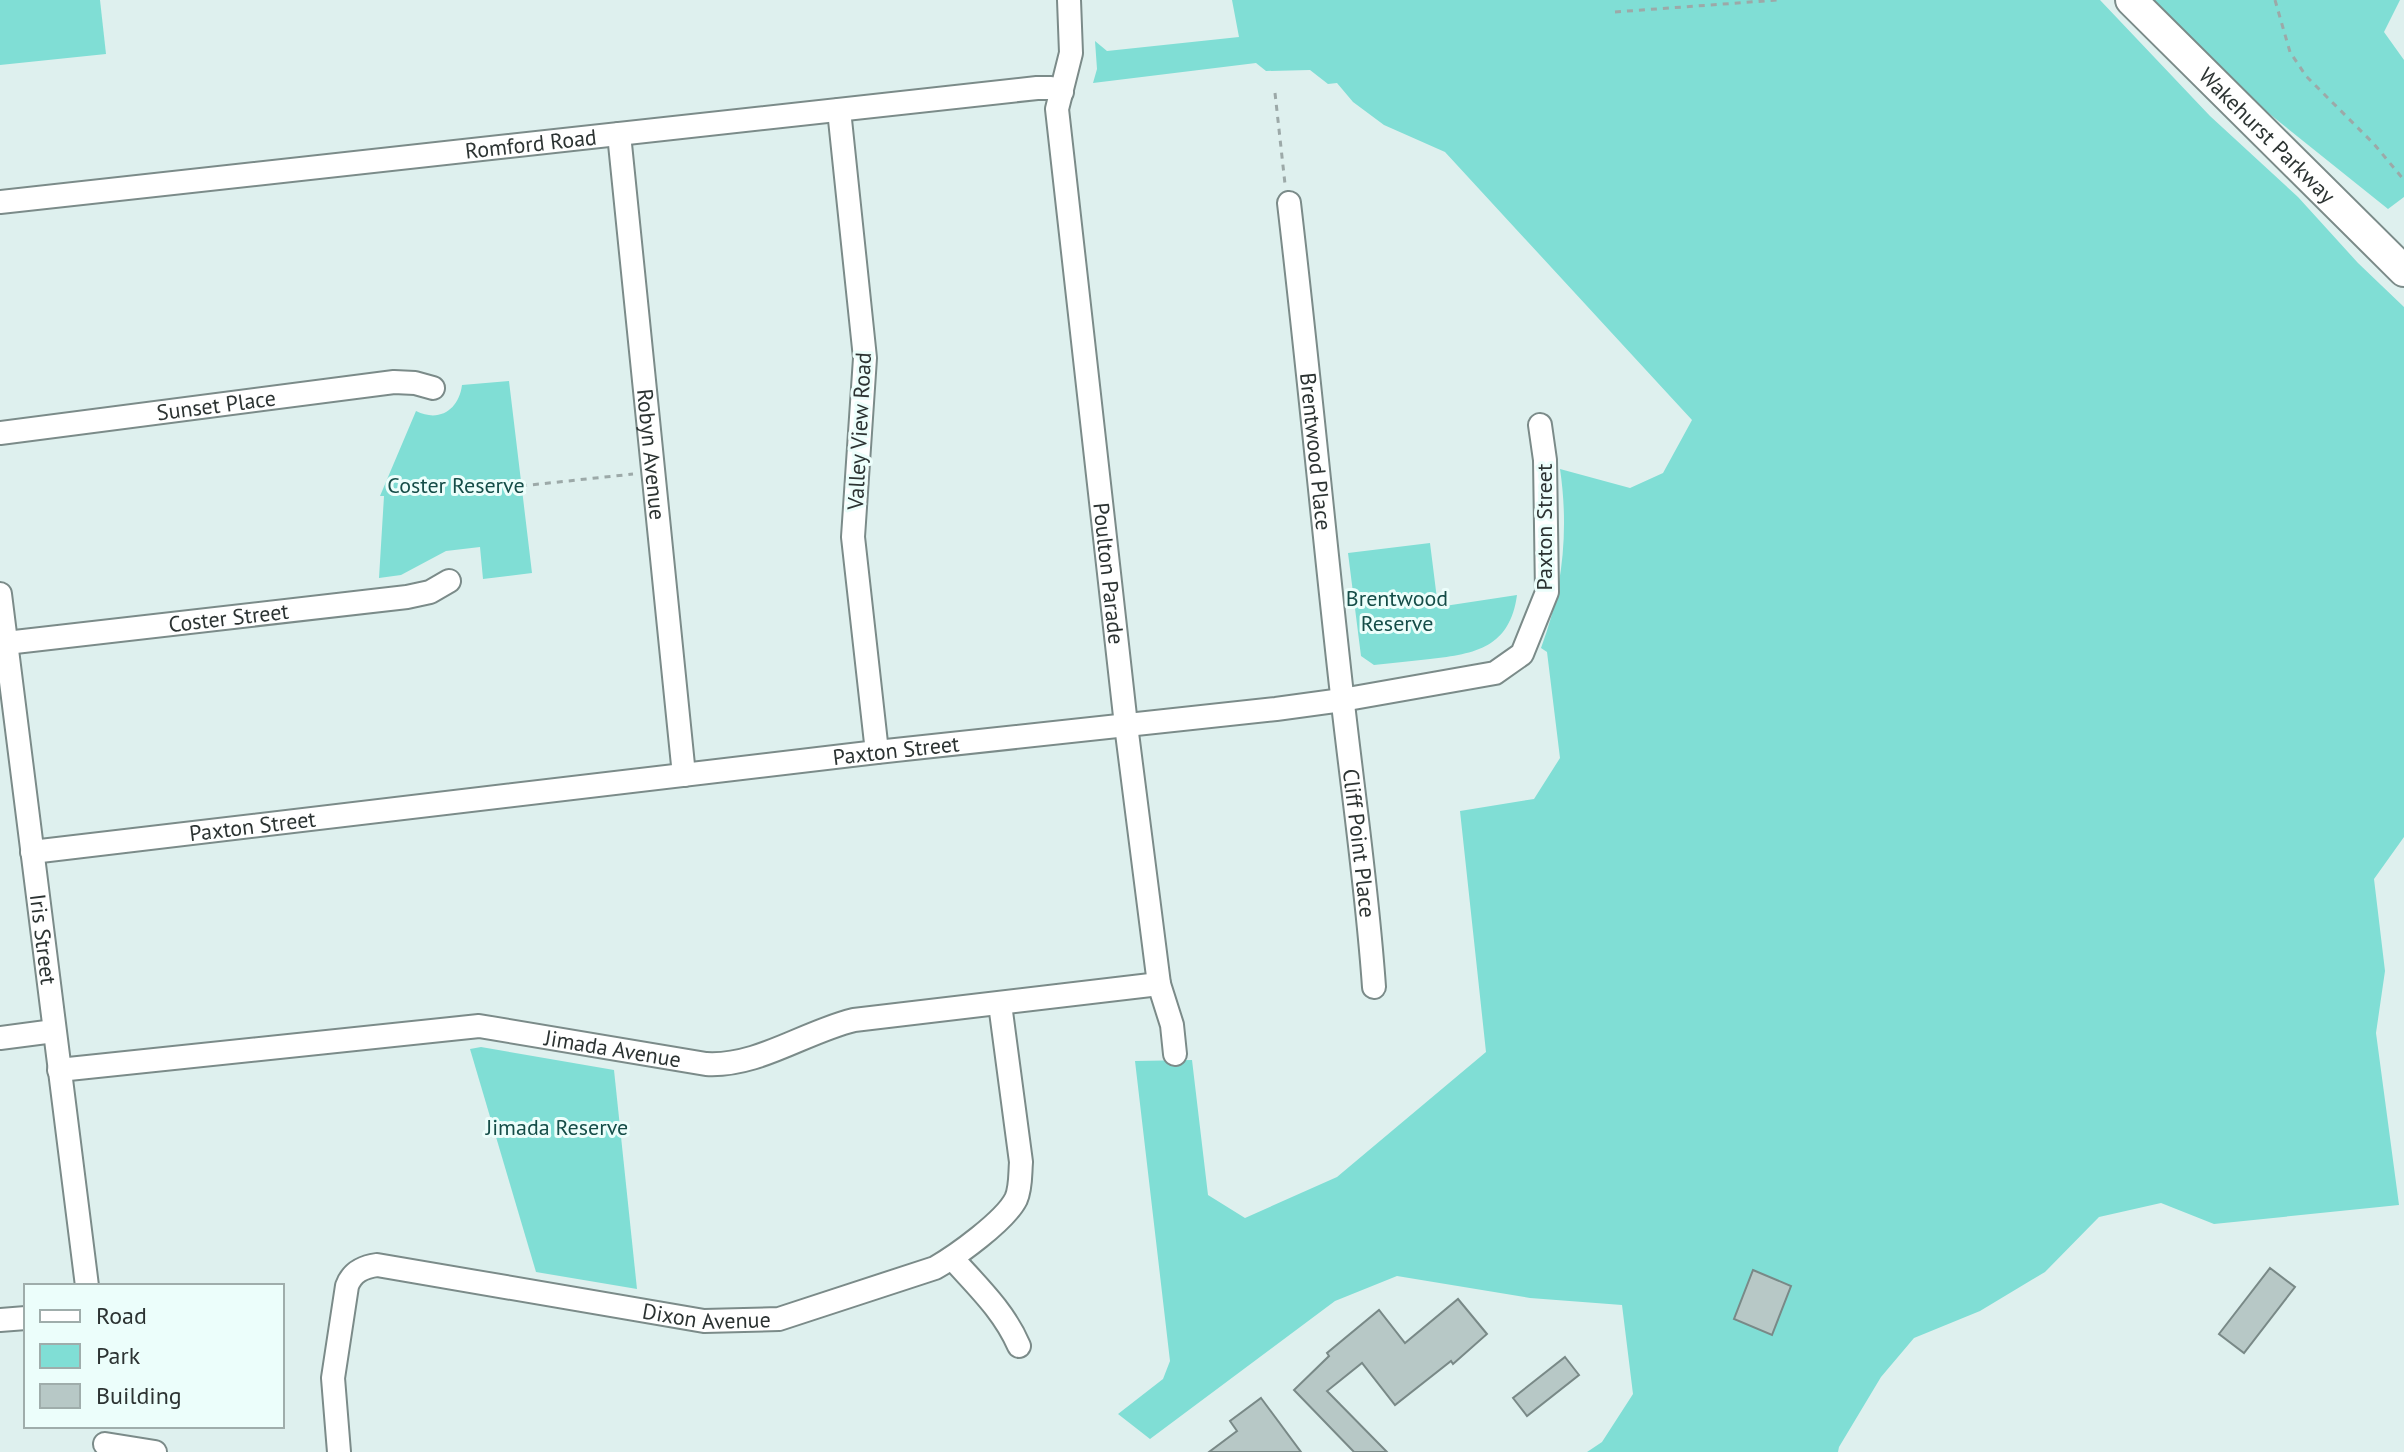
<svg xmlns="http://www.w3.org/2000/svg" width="2404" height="1452" viewBox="0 0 2404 1452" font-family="'PT Sans',sans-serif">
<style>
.green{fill:#80ded5}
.building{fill:#b7c8c6;stroke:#798987;stroke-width:2}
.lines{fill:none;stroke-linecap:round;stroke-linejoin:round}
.minor-casing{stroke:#7b8b89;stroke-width:26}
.major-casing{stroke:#7b8b89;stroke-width:34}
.path{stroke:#9ca9a8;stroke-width:3;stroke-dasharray:6 6;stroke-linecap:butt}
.minor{stroke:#fff;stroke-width:22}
.major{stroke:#fff;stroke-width:30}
.labels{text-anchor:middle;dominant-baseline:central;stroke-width:6;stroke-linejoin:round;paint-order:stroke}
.street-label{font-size:22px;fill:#2c3332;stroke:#ecfefb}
.park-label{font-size:22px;fill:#154d48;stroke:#ecfefb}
</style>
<rect width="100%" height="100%" fill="#def0ee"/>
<g class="green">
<polygon points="0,0 100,0 106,54 0,65"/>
<path d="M1232,0h868l110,116 88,81 60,66 46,44v530l-30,42 11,92 -9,62 23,172 -185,19 -53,-21 -62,14 -54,55 -65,39 -66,27 -33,39 -42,70 -1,5h-251l15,-10 31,-48 -11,-89 -92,-7 -133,-22 -62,25 -185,138 -32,-25 45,-35 7,-18 -35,-300 57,-1 16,135 37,23 92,-41 149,-125 -26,-241 74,-12 26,-41 -13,-106 -6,-4c22,-58 28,-118 19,-179l70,19 33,-15 29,-53 -247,-268 -61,-27 -31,-23 -16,-19 -9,1 -18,-14 -44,1 -10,-8 -163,20 4,-14 -2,-28 12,10 132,-14z"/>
<polygon points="2154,0 2400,0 2384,32 2404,60 2404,197 2388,209 2232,84"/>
<path d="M509,381l23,192 -49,6 -3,-32 -34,4 -45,24 -22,3 5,-82h-4l36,-85c24,12 43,-2 46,-26z"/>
<path d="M1430,543l8,64 79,-12c-7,52 -41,59 -87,64 -18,2 -37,4 -56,6l-13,-9 -13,-103z"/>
<polygon points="481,1047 614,1070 637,1289 536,1272 470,1049"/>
</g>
<g class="building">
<polygon points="2270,1268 2295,1287 2244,1353 2219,1334"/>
<polygon points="1753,1270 1791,1286 1772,1335 1734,1319"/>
<polygon points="1458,1299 1487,1334 1453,1364 1451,1361 1395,1405 1362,1363 1327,1391 1387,1452 1354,1452 1294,1390 1329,1356 1327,1353 1379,1310 1405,1343"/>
<polygon points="1565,1357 1579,1375 1527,1416 1513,1398"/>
<polygon points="1261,1398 1301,1452 1209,1452 1237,1431 1230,1421"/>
</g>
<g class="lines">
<defs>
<g id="minor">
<path id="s1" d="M1069,0l2,53 -14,56 69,616 33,259 13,41 3,29"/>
<polyline points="839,110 865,358 853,537 877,752"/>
<path id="s2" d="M619,134l65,641"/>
<path id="s3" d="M0,202l1037,-114h14l11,4"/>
<path id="s4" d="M1289,203c19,161 34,322 52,483 11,100 26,200 33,301"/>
<path id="s5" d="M0,433l394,-51 21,1 18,5"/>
<path id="s6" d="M0,594l87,692"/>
<path id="s7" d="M6,643l401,-46 23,-5 19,-11"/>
<path id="s8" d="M32,852l845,-100 399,-43 66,-9 153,-27 27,-19 25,-62 -2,-132 -5,-35"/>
<polyline points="0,1038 54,1031"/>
<path id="s9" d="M59,1070l420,-44 227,38c52,3 98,-32 148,-44l305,-36"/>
<path d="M952,1258c25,28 52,53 67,88"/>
<polyline points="0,1320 26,1318"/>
<polyline points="105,1444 155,1452"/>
<path id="s10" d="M339,1452l-6,-74 14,-92c5,-14 16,-19 30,-21l327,56 75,-2 156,-51c21,-12 70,-47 81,-69 5,-11 4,-25 5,-37l-21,-158"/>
</g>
<g id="major">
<path id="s11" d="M2131,0l273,271"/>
</g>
</defs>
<use href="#minor" class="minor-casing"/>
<use href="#major" class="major-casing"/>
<g class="path">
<polyline points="2275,0 2290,52 2306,76 2374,144 2404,180"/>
<polyline points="1615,12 1778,0"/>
<polyline points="1275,93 1285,184"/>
<polyline points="521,486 633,474"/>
</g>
<use href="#minor" class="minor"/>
<use href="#major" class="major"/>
</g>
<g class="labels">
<g class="street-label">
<text stroke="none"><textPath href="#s11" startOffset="192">Wakehurst Parkway</textPath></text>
<text stroke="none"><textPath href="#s3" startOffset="534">Romford Road</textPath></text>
<text stroke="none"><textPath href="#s5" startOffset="218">Sunset Place</textPath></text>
<text transform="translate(859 431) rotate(-87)">Valley View Road</text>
<text stroke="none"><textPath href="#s4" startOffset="250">Brentwood Place</textPath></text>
<text stroke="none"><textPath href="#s2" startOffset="322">Robyn Avenue</textPath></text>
<text transform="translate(1544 527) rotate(-90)">Paxton Street</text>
<text stroke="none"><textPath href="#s1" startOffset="578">Poulton Parade</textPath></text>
<text stroke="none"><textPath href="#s7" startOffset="224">Coster Street</textPath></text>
<text stroke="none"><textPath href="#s8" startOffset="870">Paxton Street</textPath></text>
<text stroke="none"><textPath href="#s8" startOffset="222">Paxton Street</textPath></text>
<text stroke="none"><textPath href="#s4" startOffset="644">Cliff Point Place</textPath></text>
<text stroke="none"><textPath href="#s6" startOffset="348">Iris Street</textPath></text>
<text stroke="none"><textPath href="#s9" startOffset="558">Jimada Avenue</textPath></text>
<text stroke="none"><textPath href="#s10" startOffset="540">Dixon Avenue</textPath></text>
</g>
<g class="park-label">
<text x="456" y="485">Coster Reserve</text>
<text x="1397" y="598">Brentwood<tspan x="1397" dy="25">Reserve</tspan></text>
<text x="557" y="1127">Jimada Reserve</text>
</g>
</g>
<rect x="24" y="1284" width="260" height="144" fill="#ecfefb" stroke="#9fadab" stroke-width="2"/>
<rect x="40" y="1310" width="40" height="12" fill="#ffffff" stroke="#9fadab" stroke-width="2"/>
<text x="96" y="1324" font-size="24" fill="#2c3332">Road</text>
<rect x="40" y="1344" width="40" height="24" fill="#80ded5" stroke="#9fadab" stroke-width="2"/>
<text x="96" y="1364" font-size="24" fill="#2c3332">Park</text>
<rect x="40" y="1384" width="40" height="24" fill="#b7c8c6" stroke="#9fadab" stroke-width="2"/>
<text x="96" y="1404" font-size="24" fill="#2c3332">Building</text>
</svg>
